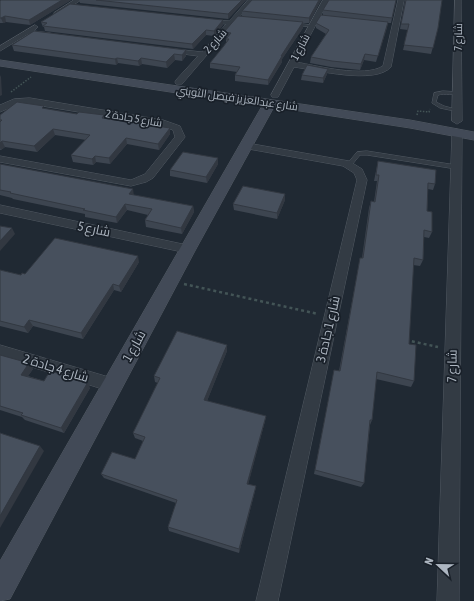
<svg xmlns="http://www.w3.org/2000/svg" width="474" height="601" viewBox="0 0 474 601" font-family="'Asap Condensed',Cairo,sans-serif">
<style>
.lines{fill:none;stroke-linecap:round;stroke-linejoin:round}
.lane-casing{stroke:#515962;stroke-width:1}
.street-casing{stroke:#515962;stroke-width:1}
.secondary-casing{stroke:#515962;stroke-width:1}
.path-far1{stroke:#435456;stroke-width:1.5;stroke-dasharray:1.5 1.5;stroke-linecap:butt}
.path{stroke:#435456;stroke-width:2.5;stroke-dasharray:3 3;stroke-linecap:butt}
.lane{fill:#333b44;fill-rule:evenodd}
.street{fill:#333b44;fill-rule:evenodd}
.secondary{fill:#424a57;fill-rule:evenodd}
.wall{fill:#3d4550}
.shaded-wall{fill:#323841}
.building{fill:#47505d;stroke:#323841}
.labels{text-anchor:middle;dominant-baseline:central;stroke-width:3.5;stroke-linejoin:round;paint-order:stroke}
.far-street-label{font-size:11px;fill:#adb6c1;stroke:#192029}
.street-label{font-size:13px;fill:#adb6c1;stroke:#192029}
</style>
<rect width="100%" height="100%" fill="#202933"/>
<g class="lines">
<defs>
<g id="lane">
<polygon points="294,23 312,25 314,26 312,27 293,25"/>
<path d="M443,91l17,1v1c-6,3 -15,0 -22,2l-2,7 8,4 15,4v2l-19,-4 -8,-5 2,-10z"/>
<polygon points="367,151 456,165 459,167 456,169 367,155 360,155 351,166 347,166 347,164 357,152"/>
</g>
<g id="street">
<polygon points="74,0 81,0 58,15 54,15 54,13"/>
<polygon points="248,0 254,0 182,84 176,84 175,82 176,80 198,56 168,52 164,50 165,48 202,52 226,24 204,22 201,20 202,19 229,21"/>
<path d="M323,0h6l-33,62c22,4 68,16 87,4l15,-66h6l-13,67c-16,18 -75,3 -97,0l-16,30h-6l-1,-2z"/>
<polygon points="455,0 461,0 462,121 457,124 452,121"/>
<polygon points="35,25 38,27 34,31 50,33 54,35 50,37 28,34 0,51 0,46"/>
<polygon points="30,98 163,120 180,126 185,137 153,178 146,182 131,186 0,162 0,156 131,180 145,174 175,137 173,130 158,125 30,104 16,105 0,112 0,105 14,99"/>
<polygon points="457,129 462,132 459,601 437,601 452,132"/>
<polygon points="247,143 349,161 362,169 367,180 278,601 256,601 357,180 354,173 343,166 243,148 242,146"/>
<polygon points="0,205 187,245 191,246 193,249 191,252 187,253 0,213"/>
<polygon points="0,345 112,378 118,380 120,385 118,390 112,392 0,357"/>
</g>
<polygon id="secondary" points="0,60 410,120 474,132 474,140 410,128 274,107 196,249 10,599 0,601 0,561 262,106 0,66"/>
</defs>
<use href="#lane" class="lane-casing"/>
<use href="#street" class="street-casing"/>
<use href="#secondary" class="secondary-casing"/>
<g class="path-far1">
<polyline points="11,92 31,77"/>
<polyline points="417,115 418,111 429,112 430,109"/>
</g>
<g class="path">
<polyline points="184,284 318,314"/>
<polyline points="406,340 438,347"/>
</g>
<use href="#lane" class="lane"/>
<use href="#street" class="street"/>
<use href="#secondary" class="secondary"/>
</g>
<g class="wall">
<polygon points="1,0 71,0 30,25 6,22 3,23 0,23 0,1"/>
<polygon points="79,0 246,0 228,19 80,3"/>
<polygon points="252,0 321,0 309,23 303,23 303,28 282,59 282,62 268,85 235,81 235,75 237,72 210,68 210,63 226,44 226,39 227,37 224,37 224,32 242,16 242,11"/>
<polygon points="396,0 391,23 388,23 376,62 364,60 360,70 331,67 310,63 311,57 326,34 316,28 316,23 323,15 323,10"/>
<polygon points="405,0 442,0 438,28 431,54 403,50 408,30 400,29"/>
<polygon points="41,22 223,25 214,36 206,35 193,49 45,31 44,27 43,27"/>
<polygon points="12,45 186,50 186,56 182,61 175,60 167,68 142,64 139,66 118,63 116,65 14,51"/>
<polygon points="328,69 327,74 323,83 301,80 302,75"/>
<polygon points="45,109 77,114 104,115 105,118 170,128 170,134 159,150 127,144 110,164 96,162 93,165 73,162 71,155 86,140 55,135 37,152 5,147 1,150 0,150 0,115"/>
<polygon points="218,158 218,164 207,183 170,176 170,170"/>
<polygon points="378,161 435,184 433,190 428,189 427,211 432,232 429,238 424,237 423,260 420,266 413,265 409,344 414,381 411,387 376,379 372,420 370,425 364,483 361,487 314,474 333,376 334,370 339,371 359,264 360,258 362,258 369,208 371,201 374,202 377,181 374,181"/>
<polygon points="0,164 134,195 193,206 194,212 182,234 146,227 145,220 148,215 127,210 117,223 85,217 85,214 13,199 12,198 0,195"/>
<polygon points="285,194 285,200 277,219 234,210 233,204"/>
<polygon points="139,262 121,292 114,290 83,339 33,326 28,333 0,326 0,270 21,275 25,274"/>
<polygon points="227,345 227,351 207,401 266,416 265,421 248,484 256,486 255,491 239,553 169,531 168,527 176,503 104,478 101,474 135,459 143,441 135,438 133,433 158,383 155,382 154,376"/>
<polygon points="0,355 33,369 28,376 44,381 90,388 64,433 25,420 22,417 0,410"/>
</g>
<g class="shaded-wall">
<polygon points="62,0 71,0 30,25 29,20"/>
<polygon points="242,0 246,0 228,19 228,14"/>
<polygon points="319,0 321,0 309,23 309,18"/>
<polygon points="5,16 6,22 3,23 1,18"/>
<polygon points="223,20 223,25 214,36 214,31"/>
<polygon points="303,22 303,28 282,59 282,62 268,85 268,80 281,56"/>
<polygon points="388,22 387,28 376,62 378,56"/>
<polygon points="206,30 206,35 193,49 192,44"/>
<polygon points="186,50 186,56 182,61 182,55"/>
<polygon points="174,54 175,60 167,68 166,62"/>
<polygon points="365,54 364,60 360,70 361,64"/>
<polygon points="117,58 118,63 116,65 115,59"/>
<polygon points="141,58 142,64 139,66 138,61"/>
<polygon points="328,69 327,74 323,83 323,78"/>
<polygon points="0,75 1,77 2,95 0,96"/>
<polygon points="170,128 170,134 159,150 158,144"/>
<polygon points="53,129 55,135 37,152 34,146"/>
<polygon points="126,138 127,144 110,164 109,158"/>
<polygon points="2,141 5,147 1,150 0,148 0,143"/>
<polygon points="95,156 96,162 93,165 92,159"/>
<polygon points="218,158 218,164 207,183 206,177"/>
<polygon points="133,189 134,196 129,194"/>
<polygon points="285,194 285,200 277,219 277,213"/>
<polygon points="125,204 127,210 117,223 116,217"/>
<polygon points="193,206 194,212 182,234 181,228"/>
<polygon points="12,228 15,234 0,251 0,241"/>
<polygon points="138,256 139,262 121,292 119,286"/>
<polygon points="113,284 114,290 83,339 81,333"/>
<polygon points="29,320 33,326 28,333 24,327"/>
<polygon points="227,345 227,351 205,406 204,400"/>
<polygon points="29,363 33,369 25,380 21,375"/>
<polygon points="88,382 90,388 64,433 61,428"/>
<polygon points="266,416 265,421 247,489 247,484"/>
<polygon points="40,446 44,451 0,528 0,516"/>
<polygon points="256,486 255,491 239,553 239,549"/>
</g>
<g class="building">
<polygon points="1,0 62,0 29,20 5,16 1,18 0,18 0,1"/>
<polygon points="96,0 242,0 228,14"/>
<polygon points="252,0 319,0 309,18 242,11"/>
<polygon points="329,0 396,0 392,18 323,10"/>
<polygon points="406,0 442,0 438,28 433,48 404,45 409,24 401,24"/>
<polygon points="70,4 223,20 214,31 206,30 192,44 43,26 47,23 41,22"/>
<polygon points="321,15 388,22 378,56 365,54 361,64 332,61 311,57 329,30 316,23"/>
<polygon points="238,16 303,22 281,56 282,56 268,80 235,75 240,67 210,63 223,47 229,39 226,39 231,33 224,32"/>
<polygon points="34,31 186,50 182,55 174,54 166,62 141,58 138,61 117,58 115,59 12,45"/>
<polygon points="307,65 328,69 323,78 302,75"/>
<polygon points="17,102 44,106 42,108 77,114 79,112 104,115 102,118 170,128 158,144 126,138 109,158 95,156 92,159 71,155 90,135 53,129 34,146 2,141 0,143 0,122 2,120 0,120 0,115"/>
<polygon points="183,152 218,158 206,177 170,170"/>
<polygon points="378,161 436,170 435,184 428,183 427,211 432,212 432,232 424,230 423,260 414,258 409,344 416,345 414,381 377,372 372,420 370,420 364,483 315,470 334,370 340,371 360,258 363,258 371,201 375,202 379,175 376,175"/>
<polygon points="0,164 133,189 129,194 193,206 181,228 145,220 152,209 125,204 116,217 83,210 85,209 10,193 11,192 0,190"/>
<polygon points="243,186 285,194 277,213 233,204"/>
<polygon points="0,226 12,228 0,241"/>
<polygon points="55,238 138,256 119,286 113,284 81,333 29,320 24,327 0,321 0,270 21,275 22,273 25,274"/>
<polygon points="177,331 227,345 204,400 266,416 247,484 256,486 239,549 168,527 177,500 101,474 112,452 135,459 145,437 133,433 160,378 154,376"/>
<polygon points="0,355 29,363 21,375 44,381 50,371 88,382 61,428 21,415 23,413 0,406"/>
<polygon points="0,433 40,446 0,516"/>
</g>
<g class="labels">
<g class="far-street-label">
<text transform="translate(458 37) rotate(-89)">شارع 7</text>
<text transform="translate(215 41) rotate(-48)">شارع 2</text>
<text transform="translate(300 47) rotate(-62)">شارع 1</text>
<text transform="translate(237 98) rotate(8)">شارع عبدالعزيز فيصل الثويني</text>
<text transform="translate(134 118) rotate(10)">شارع 5 جادة 2</text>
</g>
<g class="street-label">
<text transform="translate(94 229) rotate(12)">شارع 5</text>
<text transform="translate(328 329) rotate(-77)">شارع 1 جادة 3</text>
<text transform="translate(134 346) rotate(-61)">شارع 1</text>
<text transform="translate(452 366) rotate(-89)">شارع 7</text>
<text transform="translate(56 368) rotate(17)">شارع 4 جادة 2</text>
</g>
</g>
<g transform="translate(438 565) rotate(292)" stroke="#192029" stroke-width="3" paint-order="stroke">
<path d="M0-3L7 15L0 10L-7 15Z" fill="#adb6c1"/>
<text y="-6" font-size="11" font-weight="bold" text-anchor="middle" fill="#adb6c1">N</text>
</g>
</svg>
